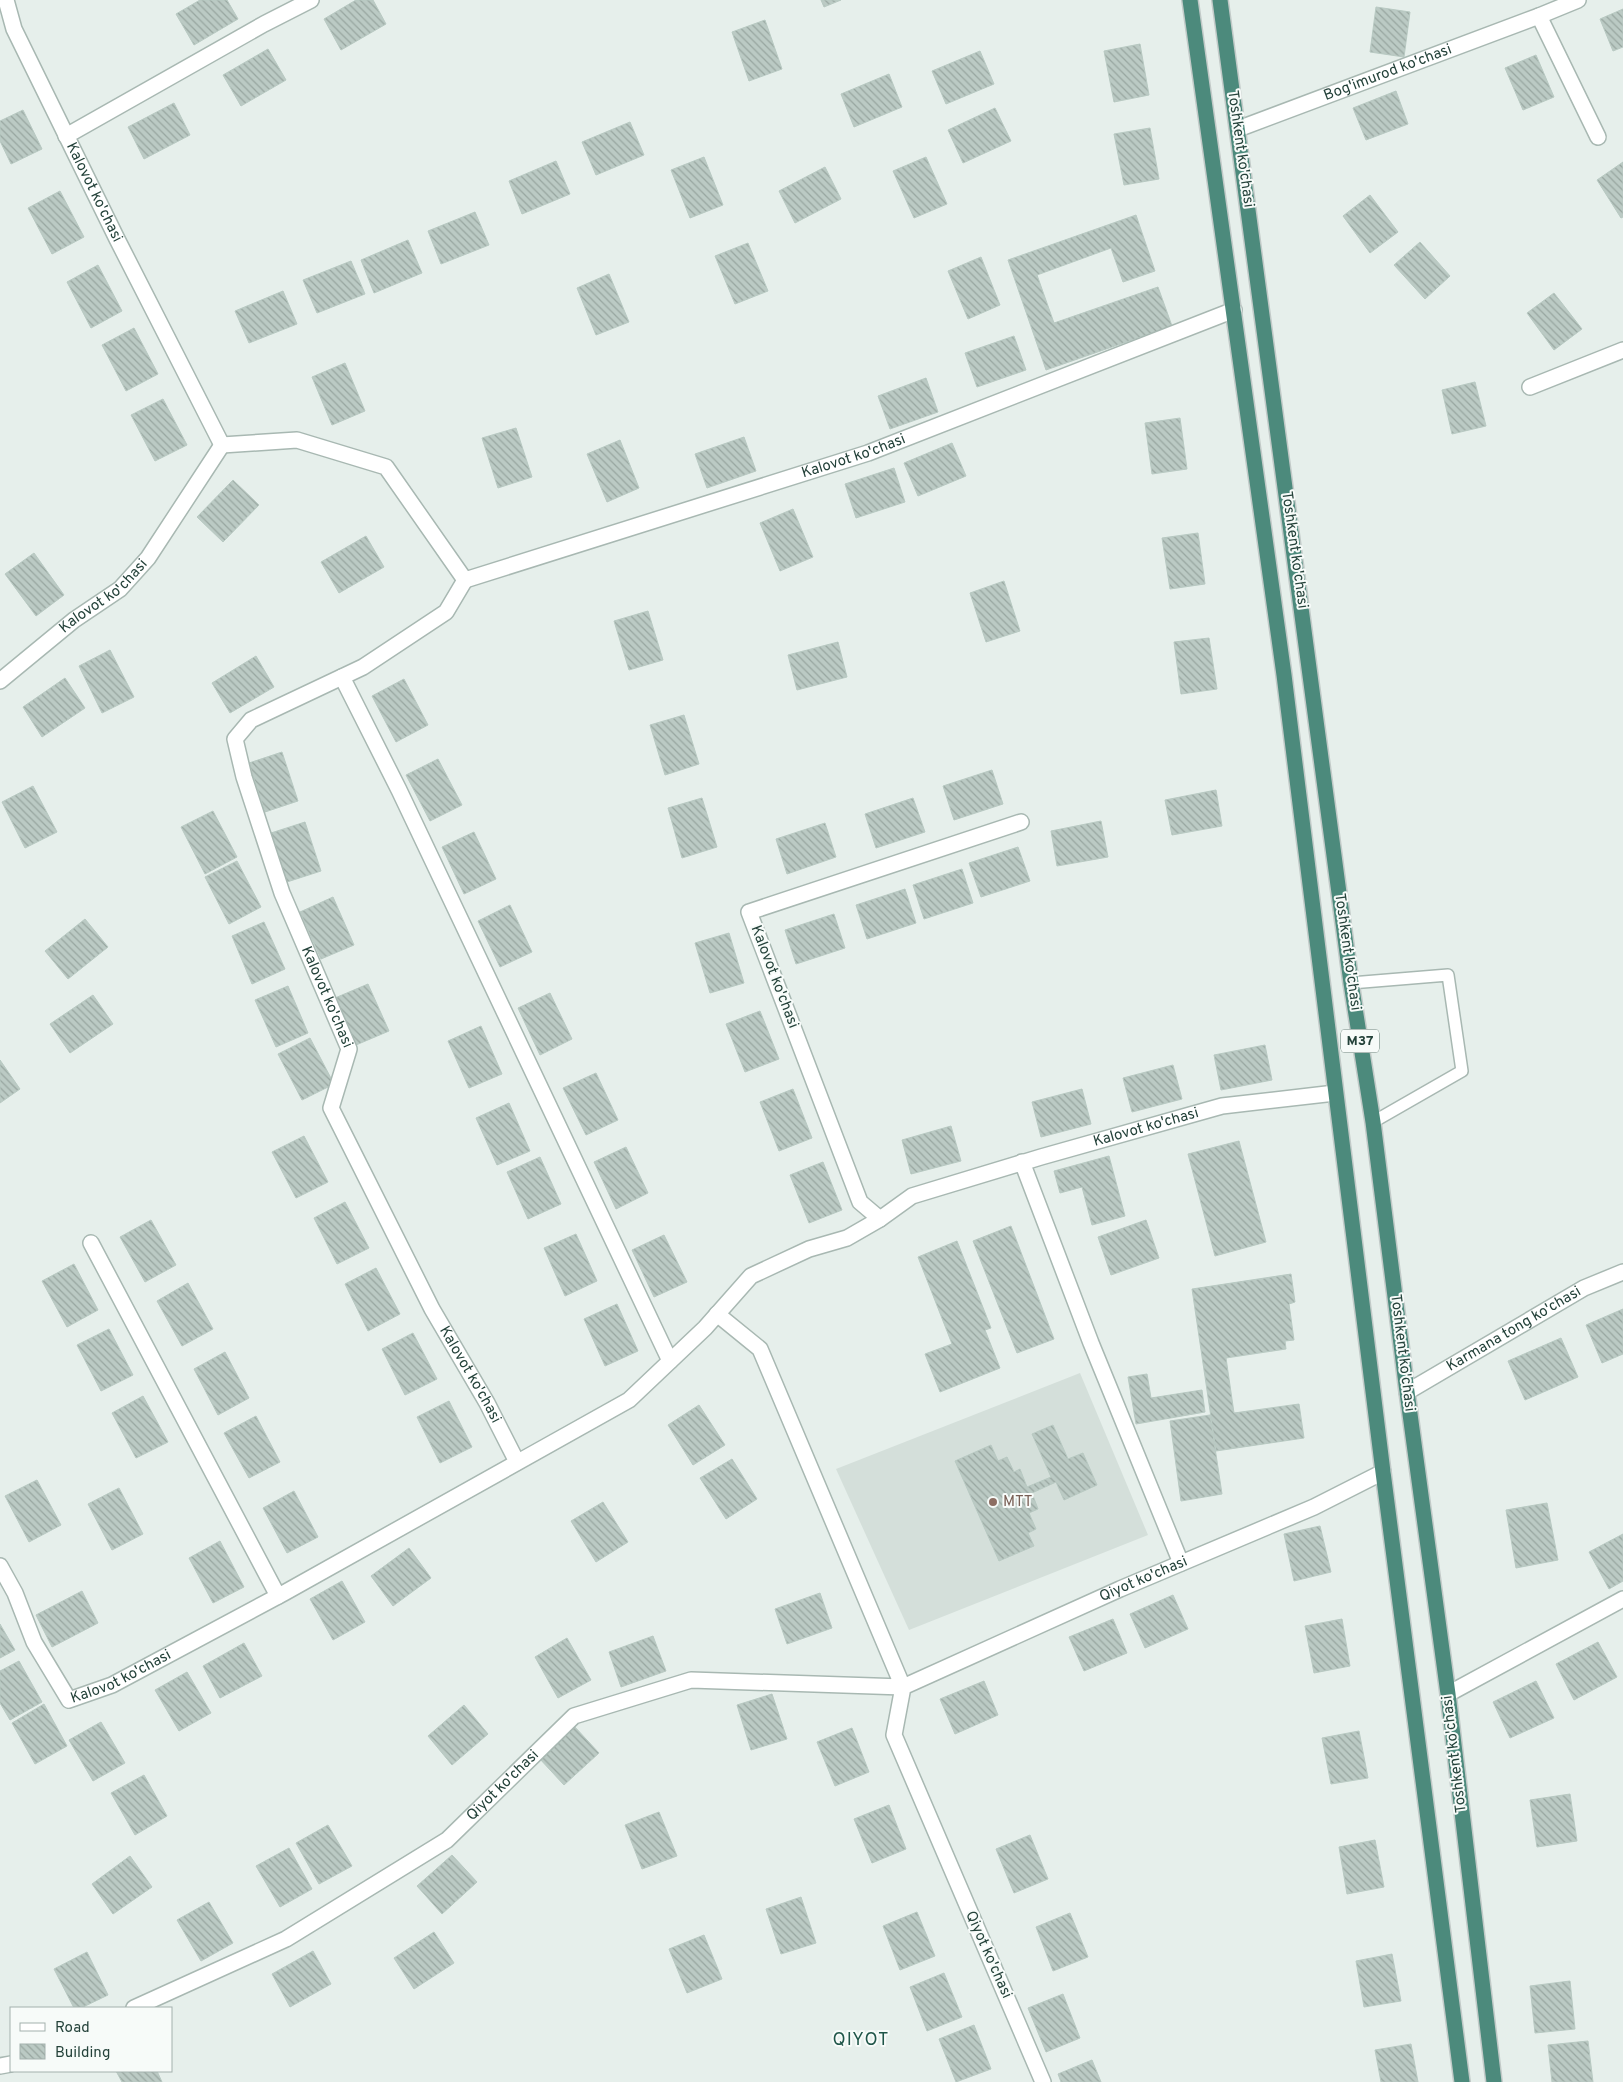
<svg xmlns="http://www.w3.org/2000/svg" width="1623" height="2082" viewBox="0 0 1623 2082" font-family="Overpass,sans-serif">
<style>
.built{fill:#d4dfda}
.building{fill:url(#building-back-hatch);stroke:#b8c9c2}
.lines{fill:none;stroke-linecap:round;stroke-linejoin:round}
.service-casing{stroke:#a8b8b2;stroke-width:14}
.minor-casing{stroke:#a8b8b2;stroke-width:18}
.trunk-casing{stroke:#c2cac8;stroke-width:18}
.service{stroke:#fff;stroke-width:11}
.minor{stroke:#fff;stroke-width:15}
.trunk{stroke:#4c8a7c;stroke-width:15}
.education-dot{fill:#8d6e63;stroke:#f7fbf9;stroke-width:2}
.labels{text-anchor:middle;dominant-baseline:central;stroke-width:4;stroke-linejoin:round;paint-order:stroke}
.shield{fill:#f7fbf9;stroke:#637a73;stroke-width:1}
.shield-label{font-size:14px;font-weight:bold;fill:#24423a}
.street-label{font-size:15px;fill:#24423a;stroke:#f7fbf9}
.education-label{font-size:15px;fill:#785e54;stroke:#f7fbf9;text-anchor:start}
.quarter-label{font-size:18px;letter-spacing:1px;fill:#1f5548;stroke:#f7fbf9}
</style>
<defs>
<pattern id="building-back-hatch" width="6" height="6" patternUnits="userSpaceOnUse" patternTransform="scale(1.25)"><rect width="6" height="6" fill="#bbcac4"/><path d="M-1 5l2 2M0 0l6 6M5-1l2 2" fill="none" stroke="#98a6a0"/></pattern>
</defs>
<rect width="100%" height="100%" fill="#e6efeb"/>
<polygon class="built" points="1080,1373 1148,1535 909,1630 836,1469"/>
<g class="building">
<polygon points="200,0 227,0 238,19 194,45 176,14"/>
<polygon points="356,0 373,0 386,24 341,50 324,19"/>
<polygon points="821,0 841,0 824,7"/>
<polygon points="1376,7 1410,12 1404,57 1370,52"/>
<polygon points="1623,9 1623,47 1613,51 1600,19"/>
<polygon points="765,20 782,69 749,81 732,32"/>
<polygon points="1140,44 1149,95 1114,102 1104,51"/>
<polygon points="268,49 286,80 241,106 223,75"/>
<polygon points="980,51 994,84 946,104 932,71"/>
<polygon points="1536,55 1554,97 1523,110 1505,68"/>
<polygon points="889,74 902,107 854,127 841,94"/>
<polygon points="1396,91 1408,124 1366,140 1353,108"/>
<polygon points="174,103 190,135 144,159 128,127"/>
<polygon points="995,108 1011,141 963,163 948,130"/>
<polygon points="23,110 42,149 11,164 0,141 0,121"/>
<polygon points="630,122 644,155 596,175 582,142"/>
<polygon points="1150,128 1159,179 1124,185 1114,134"/>
<polygon points="704,157 723,205 690,218 671,170"/>
<polygon points="926,157 947,204 914,218 893,171"/>
<polygon points="556,161 570,194 522,214 509,181"/>
<polygon points="1623,162 1623,217 1621,218 1597,180"/>
<polygon points="825,167 841,199 795,223 779,191"/>
<polygon points="60,191 84,237 52,254 28,208"/>
<polygon points="1370,195 1398,232 1370,253 1343,216"/>
<polygon points="475,212 489,245 441,264 428,231"/>
<polygon points="1136,215 1155,271 1123,282 1111,248 1037,275 1054,323 1158,287 1172,326 1046,370 1008,260"/>
<polygon points="408,240 422,273 374,293 361,260"/>
<polygon points="1420,242 1450,276 1425,299 1394,265"/>
<polygon points="748,243 768,291 735,304 715,256"/>
<polygon points="981,257 1000,305 968,319 948,271"/>
<polygon points="351,261 365,294 317,313 303,280"/>
<polygon points="98,265 122,311 91,328 67,282"/>
<polygon points="609,274 629,322 596,335 577,288"/>
<polygon points="283,291 297,324 249,343 235,311"/>
<polygon points="1554,293 1582,329 1554,350 1527,313"/>
<polygon points="134,328 158,374 126,391 102,345"/>
<polygon points="1014,336 1026,370 977,387 965,353"/>
<polygon points="345,363 365,411 332,425 312,377"/>
<polygon points="926,378 938,412 890,429 878,396"/>
<polygon points="1475,382 1486,426 1452,434 1442,390"/>
<polygon points="163,399 187,445 155,461 131,415"/>
<polygon points="1180,418 1187,469 1152,474 1145,423"/>
<polygon points="516,428 532,477 498,488 482,438"/>
<polygon points="744,437 756,471 707,488 695,454"/>
<polygon points="620,440 639,488 607,502 587,454"/>
<polygon points="952,443 966,476 918,496 904,463"/>
<polygon points="894,468 905,502 856,518 845,484"/>
<polygon points="233,480 259,505 223,542 197,517"/>
<polygon points="793,509 813,557 780,571 760,523"/>
<polygon points="1198,533 1205,584 1170,589 1162,538"/>
<polygon points="366,536 384,567 339,593 321,562"/>
<polygon points="34,553 64,595 36,616 5,574"/>
<polygon points="1004,581 1020,631 986,642 970,593"/>
<polygon points="648,611 663,660 629,670 614,621"/>
<polygon points="1209,638 1217,689 1181,694 1174,642"/>
<polygon points="838,642 847,677 797,690 788,655"/>
<polygon points="110,650 134,697 102,713 79,666"/>
<polygon points="256,656 274,687 230,713 212,683"/>
<polygon points="65,678 85,708 42,737 23,707"/>
<polygon points="404,679 428,725 396,742 372,696"/>
<polygon points="684,715 699,764 665,775 650,725"/>
<polygon points="282,752 298,801 265,812 249,763"/>
<polygon points="438,759 462,805 430,821 406,775"/>
<polygon points="992,770 1003,804 954,820 943,786"/>
<polygon points="33,786 57,832 25,848 2,802"/>
<polygon points="1216,790 1222,826 1172,835 1165,800"/>
<polygon points="702,798 717,847 682,858 668,808"/>
<polygon points="913,798 925,832 876,848 865,814"/>
<polygon points="213,811 237,857 205,874 181,827"/>
<polygon points="1101,821 1108,857 1057,866 1051,831"/>
<polygon points="305,822 321,871 287,882 271,833"/>
<polygon points="825,823 836,857 787,874 776,839"/>
<polygon points="474,832 496,879 464,894 442,847"/>
<polygon points="1018,847 1030,881 981,897 969,863"/>
<polygon points="237,861 261,907 229,924 205,877"/>
<polygon points="962,869 973,903 924,919 913,885"/>
<polygon points="905,889 916,923 867,939 856,905"/>
<polygon points="333,897 354,945 321,959 300,912"/>
<polygon points="510,905 532,952 500,967 478,921"/>
<polygon points="834,914 845,948 796,964 785,930"/>
<polygon points="85,919 108,947 68,979 45,951"/>
<polygon points="264,922 285,969 252,984 232,936"/>
<polygon points="729,933 744,983 710,993 695,943"/>
<polygon points="368,984 389,1031 356,1045 335,998"/>
<polygon points="288,986 308,1033 276,1047 255,1000"/>
<polygon points="550,993 572,1039 540,1055 518,1008"/>
<polygon points="93,995 113,1024 70,1053 50,1024"/>
<polygon points="760,1011 779,1059 745,1072 726,1024"/>
<polygon points="481,1026 502,1074 469,1088 448,1041"/>
<polygon points="310,1038 334,1084 302,1100 278,1054"/>
<polygon points="1265,1045 1272,1080 1221,1090 1214,1055"/>
<polygon points="0,1060 20,1089 0,1103"/>
<polygon points="1173,1065 1182,1099 1132,1112 1123,1078"/>
<polygon points="596,1073 618,1120 586,1135 563,1088"/>
<polygon points="793,1089 812,1138 779,1151 760,1102"/>
<polygon points="1082,1089 1091,1124 1041,1137 1032,1102"/>
<polygon points="509,1103 530,1151 497,1165 476,1118"/>
<polygon points="951,1126 961,1161 911,1174 902,1140"/>
<polygon points="304,1136 328,1182 296,1198 272,1152"/>
<polygon points="1239,1141 1266,1242 1215,1256 1188,1154"/>
<polygon points="626,1147 648,1193 616,1209 594,1162"/>
<polygon points="1109,1156 1125,1216 1092,1225 1082,1187 1060,1193 1054,1171"/>
<polygon points="540,1157 561,1204 528,1219 507,1172"/>
<polygon points="823,1162 842,1210 809,1223 790,1175"/>
<polygon points="345,1202 369,1248 337,1264 314,1218"/>
<polygon points="151,1220 176,1265 145,1282 120,1237"/>
<polygon points="1146,1220 1159,1258 1111,1275 1098,1237"/>
<polygon points="1011,1226 1054,1339 1017,1353 973,1241"/>
<polygon points="576,1234 597,1281 565,1296 544,1248"/>
<polygon points="664,1235 687,1282 654,1297 632,1250"/>
<polygon points="957,1241 991,1328 985,1330 1000,1368 940,1392 925,1354 952,1344 918,1257"/>
<polygon points="74,1264 98,1310 67,1327 42,1281"/>
<polygon points="376,1268 400,1314 368,1331 345,1284"/>
<polygon points="1291,1274 1295,1302 1289,1304 1294,1340 1285,1341 1286,1349 1226,1358 1234,1413 1299,1404 1304,1438 1216,1451 1192,1289"/>
<polygon points="188,1283 213,1329 182,1346 157,1301"/>
<polygon points="617,1304 638,1351 605,1366 584,1319"/>
<polygon points="1623,1309 1623,1354 1602,1363 1586,1325"/>
<polygon points="109,1329 133,1375 101,1391 77,1345"/>
<polygon points="413,1333 437,1379 405,1395 382,1349"/>
<polygon points="1561,1338 1578,1377 1525,1400 1508,1361"/>
<polygon points="225,1352 249,1398 218,1415 194,1369"/>
<polygon points="1147,1374 1151,1398 1202,1390 1205,1412 1136,1424 1128,1377"/>
<polygon points="143,1396 168,1442 136,1458 112,1413"/>
<polygon points="449,1401 472,1447 440,1463 417,1417"/>
<polygon points="699,1405 725,1445 693,1465 668,1425"/>
<polygon points="1210,1415 1222,1494 1181,1501 1170,1421"/>
<polygon points="256,1416 280,1462 249,1478 224,1433"/>
<polygon points="1053,1425 1068,1459 1083,1453 1097,1485 1064,1500 1056,1482 1032,1493 1038,1509 1029,1513 1036,1529 1028,1533 1034,1546 999,1561 955,1461 991,1445 998,1461 1007,1457 1014,1472 1020,1469 1027,1487 1051,1477 1032,1434"/>
<polygon points="732,1459 757,1499 726,1519 700,1478"/>
<polygon points="37,1480 61,1525 29,1542 5,1496"/>
<polygon points="119,1488 143,1534 112,1550 88,1504"/>
<polygon points="294,1491 318,1537 287,1553 263,1508"/>
<polygon points="603,1502 628,1542 596,1562 571,1521"/>
<polygon points="1547,1503 1558,1560 1516,1568 1506,1510"/>
<polygon points="1320,1526 1331,1572 1294,1581 1284,1534"/>
<polygon points="1623,1534 1623,1581 1609,1589 1589,1552"/>
<polygon points="220,1541 244,1587 213,1603 189,1558"/>
<polygon points="409,1548 431,1578 393,1606 371,1576"/>
<polygon points="342,1581 365,1622 333,1640 310,1599"/>
<polygon points="82,1591 98,1623 52,1647 36,1615"/>
<polygon points="820,1593 832,1628 787,1644 775,1609"/>
<polygon points="1173,1595 1188,1629 1145,1648 1130,1614"/>
<polygon points="1113,1619 1127,1653 1084,1671 1069,1637"/>
<polygon points="1342,1619 1350,1666 1314,1673 1305,1626"/>
<polygon points="0,1624 15,1650 0,1658"/>
<polygon points="653,1636 666,1671 621,1687 609,1652"/>
<polygon points="567,1638 591,1680 558,1698 535,1657"/>
<polygon points="1598,1642 1617,1677 1574,1700 1556,1664"/>
<polygon points="244,1643 262,1676 220,1698 203,1666"/>
<polygon points="19,1661 42,1702 10,1720 0,1703 0,1671"/>
<polygon points="187,1672 211,1713 179,1731 155,1690"/>
<polygon points="984,1681 998,1715 955,1734 940,1699"/>
<polygon points="1536,1681 1554,1718 1510,1738 1493,1702"/>
<polygon points="772,1694 787,1739 751,1750 737,1705"/>
<polygon points="44,1704 67,1746 35,1764 12,1723"/>
<polygon points="464,1705 488,1734 452,1765 428,1736"/>
<polygon points="101,1722 125,1763 93,1781 69,1740"/>
<polygon points="574,1726 599,1753 564,1785 539,1758"/>
<polygon points="852,1728 869,1772 835,1786 817,1742"/>
<polygon points="1359,1731 1368,1778 1331,1784 1322,1738"/>
<polygon points="144,1775 167,1816 135,1835 111,1793"/>
<polygon points="1570,1794 1577,1841 1537,1847 1530,1800"/>
<polygon points="889,1805 906,1849 872,1863 854,1819"/>
<polygon points="659,1812 677,1856 642,1869 625,1825"/>
<polygon points="328,1825 352,1866 319,1884 296,1843"/>
<polygon points="1030,1835 1048,1879 1014,1893 996,1849"/>
<polygon points="1375,1840 1384,1887 1347,1894 1339,1847"/>
<polygon points="289,1848 312,1889 280,1907 256,1866"/>
<polygon points="452,1855 477,1882 442,1914 417,1886"/>
<polygon points="130,1856 152,1887 113,1914 92,1884"/>
<polygon points="801,1897 816,1943 781,1954 766,1909"/>
<polygon points="209,1902 233,1943 201,1961 177,1920"/>
<polygon points="917,1912 935,1956 900,1970 883,1926"/>
<polygon points="1070,1913 1088,1957 1053,1971 1036,1927"/>
<polygon points="434,1932 454,1963 414,1989 394,1958"/>
<polygon points="704,1935 722,1979 687,1993 669,1949"/>
<polygon points="313,1951 331,1984 290,2007 272,1974"/>
<polygon points="87,1952 108,1995 81,2008 74,2008 54,1969"/>
<polygon points="1392,1954 1401,2001 1364,2007 1356,1961"/>
<polygon points="944,1973 962,2017 927,2031 910,1987"/>
<polygon points="1570,1981 1575,2029 1535,2033 1530,1986"/>
<polygon points="1063,1994 1080,2038 1046,2052 1028,2008"/>
<polygon points="974,2025 991,2069 956,2082 939,2039"/>
<polygon points="1588,2041 1593,2082 1552,2082 1548,2045"/>
<polygon points="1411,2044 1418,2082 1381,2082 1375,2050"/>
<polygon points="1092,2060 1101,2082 1061,2082 1058,2074"/>
<polygon points="116,2071 157,2071 162,2082 122,2082"/>
</g>
<g class="lines">
<defs>
<polyline id="service" points="1351,983 1448,975 1462,1071 1373,1122"/>
<g id="minor">
<path id="s1" d="M6,0l8,29 103,210 105,206 75,-5 89,27 79,113 403,-127 366,-143"/>
<polyline points="1539,16 1598,137"/>
<path id="s2" d="M1238,129l301,-113 39,-16"/>
<polyline points="66,136 264,24 311,0"/>
<polyline points="1530,387 1623,350"/>
<path id="s3" d="M465,580l-19,32 -83,55 -112,53 -16,19 9,38 38,116 67,156 -18,59 101,201 55,94 30,59"/>
<polyline points="342,677 399,790 670,1361"/>
<path id="s4" d="M0,681l74,-61 46,-31 28,-31 74,-113"/>
<polyline points="1022,1162 1091,1343 1181,1563"/>
<polyline points="880,1219 860,1202 749,912 1021,822"/>
<polyline points="91,1243 278,1596"/>
<path id="s5" d="M1407,1392l177,-104 39,-16"/>
<path id="s6" d="M0,1566l15,27 19,49 35,58 43,-15 172,-92 345,-193 76,-72 46,-52 58,-27 38,-11 33,-19 32,-23 129,-39 181,-51 113,-13"/>
<polyline points="1448,1694 1623,1599"/>
<path id="s7" d="M134,2008l152,-69 161,-99 127,-124 117,-36 212,7 -143,-338 -43,-35"/>
<polyline points="0,2066 11,2064"/>
<path id="s8" d="M1043,2082l-149,-347 9,-48 217,-98 194,-82 69,-35"/>
</g>
<g id="trunk">
<polyline points="1190,0 1284,675 1383,1472 1462,2082"/>
<polyline points="1220,0 1351,983 1373,1122 1407,1392 1448,1694 1494,2082"/>
</g>
</defs>
<use href="#service" class="service-casing"/>
<use href="#minor" class="minor-casing"/>
<use href="#trunk" class="trunk-casing"/>
<use href="#service" class="service"/>
<use href="#minor" class="minor"/>
<use href="#trunk" class="trunk"/>
</g>
<circle class="education-dot" cx="993" cy="1502" r="5"/>
<g class="labels">
<rect class="shield" x="1341" y="1029.5" width="38" height="23" rx="4"/>
<g class="shield-label">
<text x="1360" y="1041">M37</text>
</g>
<g class="street-label">
<text stroke="none"><textPath href="#s2" startOffset="160">Bog'imurod ko'chasi</textPath></text>
<text transform="translate(1240 149) rotate(82)">Toshkent ko'chasi</text>
<text stroke="none"><textPath href="#s1" startOffset="212">Kalovot ko'chasi</textPath></text>
<text stroke="none"><textPath href="#s1" startOffset="1209">Kalovot ko'chasi</textPath></text>
<text transform="translate(1294 550) rotate(82)">Toshkent ko'chasi</text>
<text stroke="none"><textPath href="#s4" startOffset="134">Kalovot ko'chasi</textPath></text>
<text transform="translate(1347 952) rotate(82)">Toshkent ko'chasi</text>
<text transform="translate(774 977) rotate(69)">Kalovot ko'chasi</text>
<text stroke="none"><textPath href="#s3" startOffset="560">Kalovot ko'chasi</textPath></text>
<text stroke="none"><textPath href="#s6" startOffset="1386">Kalovot ko'chasi</textPath></text>
<text stroke="none"><textPath href="#s5" startOffset="124">Karmana tong ko'chasi</textPath></text>
<text transform="translate(1402 1353) rotate(83)">Toshkent ko'chasi</text>
<text stroke="none"><textPath href="#s3" startOffset="979">Kalovot ko'chasi</textPath></text>
<text stroke="none"><textPath href="#s8" startOffset="690">Qiyot ko'chasi</textPath></text>
<text stroke="none"><textPath href="#s6" startOffset="208">Kalovot ko'chasi</textPath></text>
<text transform="translate(1455 1754) rotate(-97)">Toshkent ko'chasi</text>
<text stroke="none"><textPath href="#s7" startOffset="434">Qiyot ko'chasi</textPath></text>
<text transform="translate(988 1955) rotate(66)">Qiyot ko'chasi</text>
</g>
<g class="education-label">
<text x="1003" y="1502">MTT</text>
</g>
<g class="quarter-label">
<text x="861" y="2040">QIYOT</text>
</g>
</g>
<rect x="10" y="2007" width="162" height="65" fill="#f7fbf9" stroke="#a3b1ad"/>
<rect x="20" y="2023" width="25" height="8" fill="#ffffff" stroke="#a3b1ad"/>
<text x="55" y="2032" font-size="15" fill="#24423a">Road</text>
<rect x="20" y="2044" width="25" height="15" fill="url(#building-back-hatch)" stroke="#a3b1ad"/>
<text x="55" y="2057" font-size="15" fill="#24423a">Building</text>
</svg>
